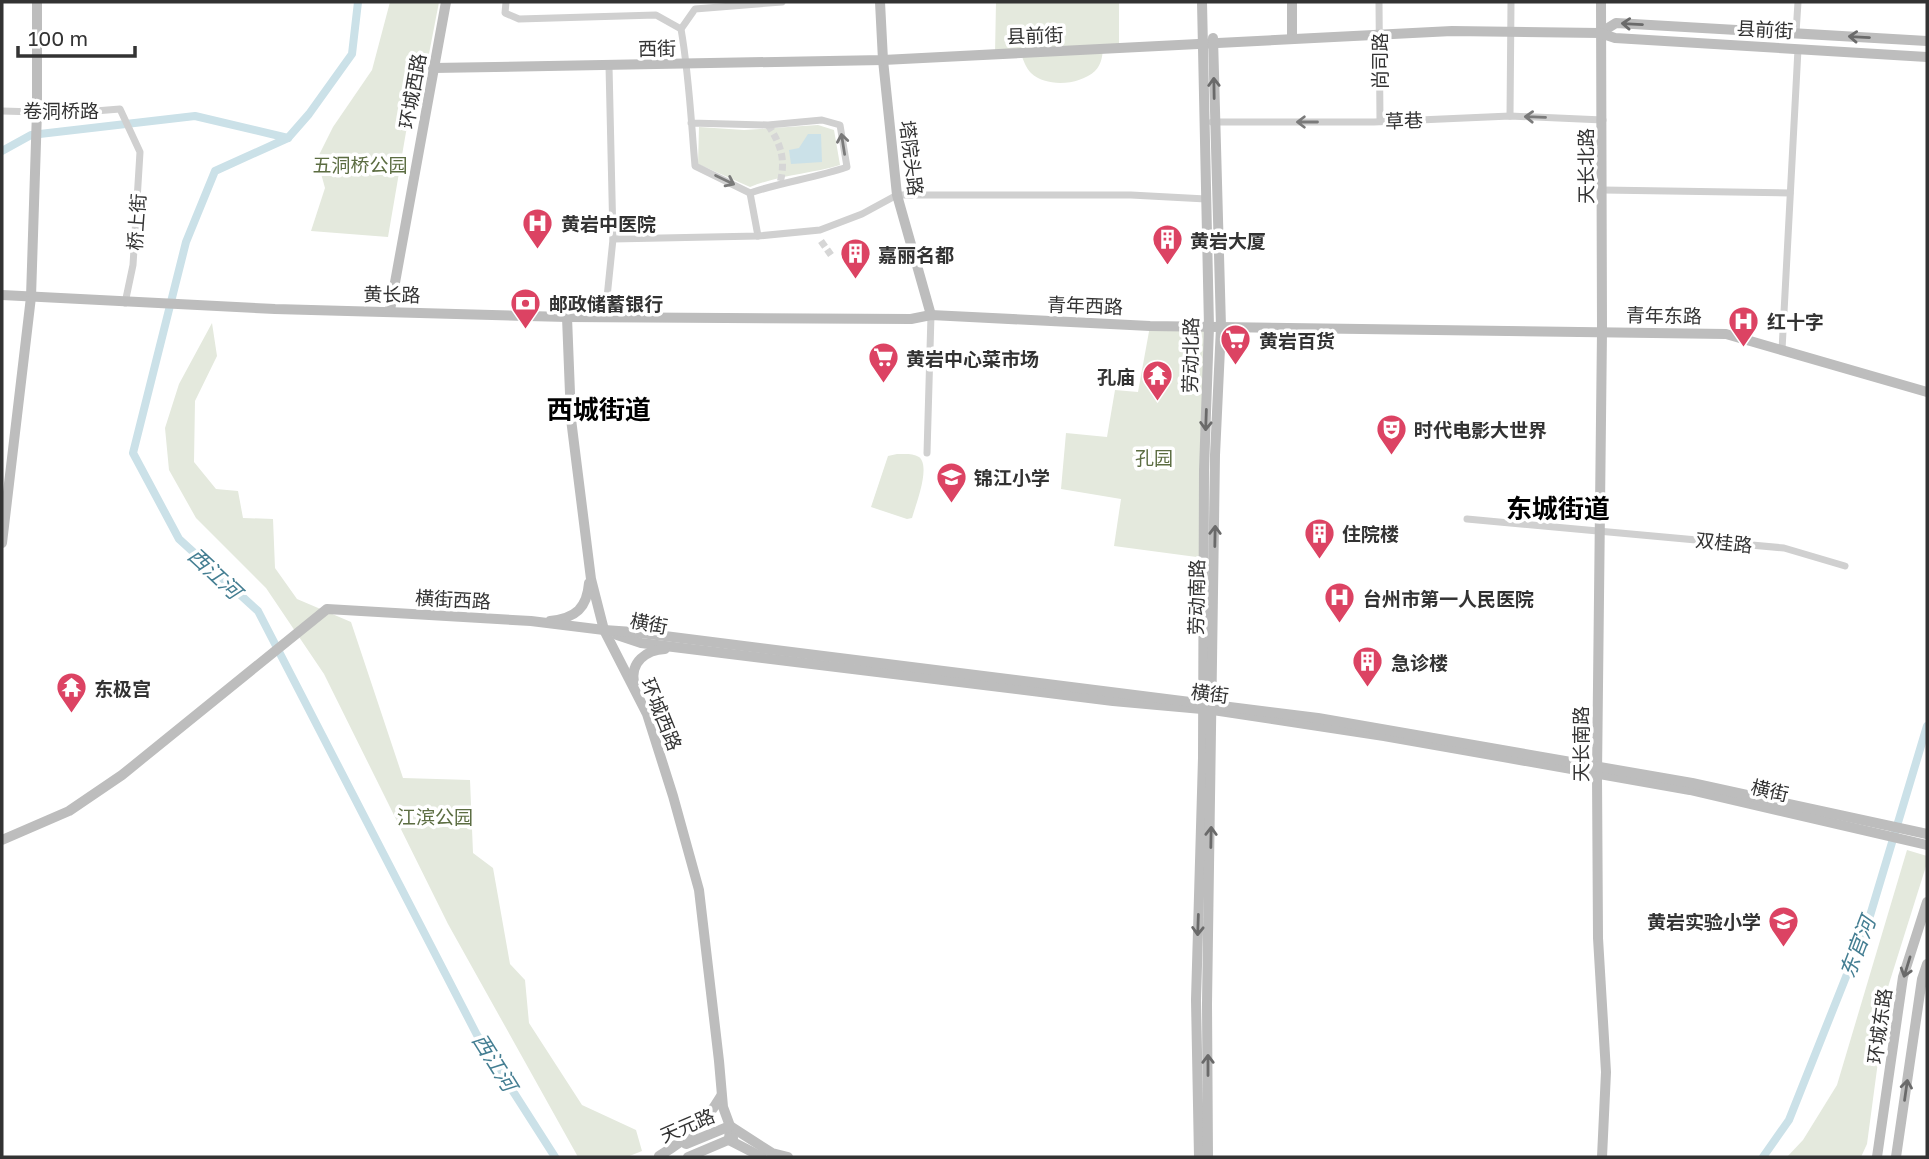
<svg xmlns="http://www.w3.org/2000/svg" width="1929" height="1159" viewBox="0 0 1929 1159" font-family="'Golos Text','Noto Sans SC',sans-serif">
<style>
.green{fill:#e4e9dd}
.water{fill:#cbe1e8}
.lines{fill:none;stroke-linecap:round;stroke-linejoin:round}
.canal{stroke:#cbe1e8;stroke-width:8}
.street-tunnel{stroke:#d6d6d6;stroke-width:7;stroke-dasharray:7 3.5;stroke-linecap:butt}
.street{stroke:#d0d0d0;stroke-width:7}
.secondary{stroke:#bdbdbd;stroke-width:10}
.oneway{stroke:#6a6a6a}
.oneway2{stroke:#7a7a7a}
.labels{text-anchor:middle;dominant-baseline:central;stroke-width:7;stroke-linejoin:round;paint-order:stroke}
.street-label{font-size:19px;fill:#333;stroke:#fff}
.park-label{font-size:19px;fill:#5c6d42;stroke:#fff}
.poi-label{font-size:19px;font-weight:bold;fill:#333;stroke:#fff;text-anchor:start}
.water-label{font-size:21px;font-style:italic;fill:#447e92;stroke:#fff}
.district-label{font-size:26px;font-weight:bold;fill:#000;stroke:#fff}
</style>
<rect width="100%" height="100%" fill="#fff"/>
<g class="green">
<polygon points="390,2 439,2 428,59 406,132 388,237 311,231 325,188 317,159 333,127 372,70"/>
<path d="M996,2h123v47l-16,1c-1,8 -2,15 -8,21 -15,14 -48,17 -64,2 -5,-5 -8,-13 -10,-20l-26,1z"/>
<path d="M818,125l16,5 6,35c-30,9 -61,10 -90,22l-52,-23 1,-37 45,3z"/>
<polygon points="212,323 217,356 195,401 194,462 216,489 238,491 243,518 273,519 275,568 297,599 351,622 403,778 470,780 473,853 493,868 510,964 525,980 529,1023 582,1105 636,1130 642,1151 627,1157 578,1157 448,924 324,674 266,588 196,518 169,470 165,428 179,384"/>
<polygon points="1150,326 1209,327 1204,558 1114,546 1121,499 1061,489 1066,433 1107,437 1115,390 1138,392"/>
<path d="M897,454c7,0 16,-1 22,3 12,9 -3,47 -7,61l-5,1 -36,-12 17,-51z"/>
<polygon points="1907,850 1927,856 1927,863 1888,987 1867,1144 1861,1157 1787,1157 1803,1140 1837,1085"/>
</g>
<polygon class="water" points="808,134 821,134 822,162 791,164 789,150 799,148"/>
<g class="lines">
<g class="canal">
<polyline points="358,2 352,54 309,114 288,138 215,171 186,242 133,453 179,539 258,611 477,1035 555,1157"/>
<polyline points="2,151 31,135 195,116 288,138"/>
<polyline points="1763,1157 1789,1120 1869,919 1927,726"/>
</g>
<g class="street-tunnel">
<path d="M768,125c13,19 18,35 12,58"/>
<polyline points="821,241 831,255"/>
</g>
<g class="street">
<polyline points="506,2 505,13 519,19 656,15 681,29"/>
<polyline points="1379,2 1380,121"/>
<polyline points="1796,33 1798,2"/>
<polyline points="2,111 70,113 120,109 140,152 133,265 125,303"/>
<polyline points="1510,116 1511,2"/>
<polyline points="1212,122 1374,122 1510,116 1603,120"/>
<path d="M691,123l77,2 54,-5 18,5 7,42c-32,11 -65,15 -97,26l-55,-27c-4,-46 -6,-92 -14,-137l14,-20 87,-7"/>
<polyline points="1603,190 1790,193"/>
<polyline points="750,193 758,236"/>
<polyline points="613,239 758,236 820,230 862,214 897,195 1131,195 1206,199"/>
<polyline points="605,317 613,239 609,66"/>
<polyline points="1782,350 1798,49"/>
<polyline points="927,453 931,315"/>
<polyline points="1467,519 1784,548 1845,566"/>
</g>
<g class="secondary">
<polyline points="880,2 883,60 897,195 931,315"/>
<polyline points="1292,2 1292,39"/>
<polyline points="1601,2 1602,331 1597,775 1598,938 1606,1072 1602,1157"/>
<polyline points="1600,33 1616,23 1927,41"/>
<polyline points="433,68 883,60 1452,31 1600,33 1615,38 1927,57"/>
<polyline points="2,295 275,309 567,317 911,319 931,315 1150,326 1726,334 1927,392"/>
<polyline points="390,310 446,2"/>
<polyline points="567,317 571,419 591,579 604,630 647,714 673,796 699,890 719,1061 723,1107 730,1126 729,1140 762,1157"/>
<polyline points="2,543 31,297 37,111 37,2"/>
<path d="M550,621c26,-3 37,-13 39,-38"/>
<polyline points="617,635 641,643 1113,701 1213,710 1384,736 1690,790 1927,845"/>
<path d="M634,683c-4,-21 12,-33 31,-34"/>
<polyline points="2,840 69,811 122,775 327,609 531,621 604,630 633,632 1318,718 1692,783 1927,834"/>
<polyline points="730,1126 772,1153 788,1157"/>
<polyline points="686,1144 730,1126"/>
<path d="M659,1156c28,-17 45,-31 62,-60"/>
<polyline points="688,1157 733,1138"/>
<polyline points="1199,1157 1196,1000 1203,758 1204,470 1209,327 1202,2"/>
<polyline points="1208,1157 1207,1004 1215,455 1221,327 1213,38"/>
<polyline points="1877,1157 1903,977 1927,902"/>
<polyline points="1896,1157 1922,979 1927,964"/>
</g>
</g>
<defs><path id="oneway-shaft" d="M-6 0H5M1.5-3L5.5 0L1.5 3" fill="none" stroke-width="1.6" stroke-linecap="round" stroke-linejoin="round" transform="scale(1.75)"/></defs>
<g class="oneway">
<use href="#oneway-shaft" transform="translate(1632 24) rotate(-177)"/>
<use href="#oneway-shaft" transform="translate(1859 37) rotate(-177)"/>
<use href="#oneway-shaft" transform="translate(1214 88) rotate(-91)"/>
<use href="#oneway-shaft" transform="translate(1206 420) rotate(92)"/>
<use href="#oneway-shaft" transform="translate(1215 536) rotate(-89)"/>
<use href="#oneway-shaft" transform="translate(1211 837) rotate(-89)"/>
<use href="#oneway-shaft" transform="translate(1198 925) rotate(92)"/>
<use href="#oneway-shaft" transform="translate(1907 967) rotate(107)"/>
<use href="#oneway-shaft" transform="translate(1208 1065) rotate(-90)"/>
<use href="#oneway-shaft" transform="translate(1906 1090) rotate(-82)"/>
</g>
<g class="oneway2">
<use href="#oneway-shaft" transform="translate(1535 117) rotate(-178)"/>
<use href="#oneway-shaft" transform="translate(1307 122) rotate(-180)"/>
<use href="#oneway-shaft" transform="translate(843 144) rotate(-99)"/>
<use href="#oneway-shaft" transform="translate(725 180) rotate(26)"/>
</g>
<defs>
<symbol id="hospital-pin" viewBox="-11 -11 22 30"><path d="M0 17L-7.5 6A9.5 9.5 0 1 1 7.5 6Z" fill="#dc4363" stroke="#fff"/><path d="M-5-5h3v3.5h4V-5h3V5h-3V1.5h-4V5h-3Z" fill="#fff"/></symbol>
<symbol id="building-pin" viewBox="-11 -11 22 30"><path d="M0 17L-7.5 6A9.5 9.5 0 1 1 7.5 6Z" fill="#dc4363" stroke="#fff"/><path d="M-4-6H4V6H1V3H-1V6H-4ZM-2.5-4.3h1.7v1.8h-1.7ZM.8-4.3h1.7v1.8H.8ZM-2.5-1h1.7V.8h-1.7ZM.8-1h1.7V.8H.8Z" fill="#fff"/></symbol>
<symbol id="bank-pin" viewBox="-11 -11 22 30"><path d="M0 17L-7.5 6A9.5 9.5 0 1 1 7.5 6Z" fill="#dc4363" stroke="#fff"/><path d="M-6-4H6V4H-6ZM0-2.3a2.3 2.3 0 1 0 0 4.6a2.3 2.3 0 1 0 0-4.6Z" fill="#fff"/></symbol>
<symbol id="supermarket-pin" viewBox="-11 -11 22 30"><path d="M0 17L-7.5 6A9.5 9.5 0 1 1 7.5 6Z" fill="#dc4363" stroke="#fff"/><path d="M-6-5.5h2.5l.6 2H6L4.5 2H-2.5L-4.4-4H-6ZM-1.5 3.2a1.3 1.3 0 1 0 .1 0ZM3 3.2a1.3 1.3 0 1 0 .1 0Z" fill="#fff"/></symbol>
<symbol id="temple-pin" viewBox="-11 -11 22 30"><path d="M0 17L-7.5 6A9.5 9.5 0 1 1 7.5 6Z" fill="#dc4363" stroke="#fff"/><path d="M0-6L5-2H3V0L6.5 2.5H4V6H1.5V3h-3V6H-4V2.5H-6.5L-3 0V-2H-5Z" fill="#fff"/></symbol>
<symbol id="theatre-pin" viewBox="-11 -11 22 30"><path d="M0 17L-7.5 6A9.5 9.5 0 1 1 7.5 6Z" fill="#dc4363" stroke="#fff"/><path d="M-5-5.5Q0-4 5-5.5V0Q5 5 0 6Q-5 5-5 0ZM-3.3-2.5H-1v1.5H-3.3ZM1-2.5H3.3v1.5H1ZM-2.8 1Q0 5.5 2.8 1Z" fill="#fff"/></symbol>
<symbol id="school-pin" viewBox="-11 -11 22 30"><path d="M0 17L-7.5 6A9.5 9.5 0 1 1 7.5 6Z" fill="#dc4363" stroke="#fff"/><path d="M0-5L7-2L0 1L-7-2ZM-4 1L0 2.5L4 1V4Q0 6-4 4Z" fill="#fff"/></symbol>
</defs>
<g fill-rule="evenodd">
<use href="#hospital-pin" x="520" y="206" width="35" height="47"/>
<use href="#building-pin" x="1150" y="222" width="35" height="47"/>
<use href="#building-pin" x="838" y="236" width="35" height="47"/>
<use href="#bank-pin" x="508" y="286" width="35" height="47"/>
<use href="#hospital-pin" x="1726" y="304" width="35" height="47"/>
<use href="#supermarket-pin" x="1218" y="322" width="35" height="47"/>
<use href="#supermarket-pin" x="866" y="340" width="35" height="47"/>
<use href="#temple-pin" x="1140" y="358" width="35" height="47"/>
<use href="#theatre-pin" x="1374" y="412" width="35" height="47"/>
<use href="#school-pin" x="934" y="460" width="35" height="47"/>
<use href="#building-pin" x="1302" y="516" width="35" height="47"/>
<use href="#hospital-pin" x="1322" y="580" width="35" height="47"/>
<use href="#building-pin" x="1350" y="644" width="35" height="47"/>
<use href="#temple-pin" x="54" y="670" width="35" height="47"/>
<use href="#school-pin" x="1766" y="904" width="35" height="47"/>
</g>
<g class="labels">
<g class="street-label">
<text transform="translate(1765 29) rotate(3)">县前街</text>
<text transform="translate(1035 35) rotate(-2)">县前街</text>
<text transform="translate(657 48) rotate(-1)">西街</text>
<text transform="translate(1379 61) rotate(-90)">尚司路</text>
<text transform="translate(412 91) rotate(-80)">环城西路</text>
<text x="61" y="110">卷洞桥路</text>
<text transform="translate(1404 120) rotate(-2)">草巷</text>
<text transform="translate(912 158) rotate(83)">塔院头路</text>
<text transform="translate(1585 166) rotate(-90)">天长北路</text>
<text transform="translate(136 222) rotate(-86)">桥上街</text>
<text transform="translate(392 294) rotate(1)">黄长路</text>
<text transform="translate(1085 305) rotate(2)">青年西路</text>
<text transform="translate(1664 315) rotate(1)">青年东路</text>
<text transform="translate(1190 355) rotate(-89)">劳动北路</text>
<text transform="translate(1724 542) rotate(6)">双桂路</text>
<text transform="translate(1196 597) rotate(-89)">劳动南路</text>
<text transform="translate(453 599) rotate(3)">横街西路</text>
<text transform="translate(649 623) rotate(11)">横街</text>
<text transform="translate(1210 693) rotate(7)">横街</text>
<text transform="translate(662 714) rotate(68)">环城西路</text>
<text transform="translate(1580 744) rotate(-90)">天长南路</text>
<text transform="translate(1770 790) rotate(13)">横街</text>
<text transform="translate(1879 1026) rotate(-82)">环城东路</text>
<text transform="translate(687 1125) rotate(-23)">天元路</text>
</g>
<g class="park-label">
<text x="360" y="164">五洞桥公园</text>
<text x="1154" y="457">孔园</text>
<text x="435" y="816">江滨公园</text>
</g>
<g class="poi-label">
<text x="561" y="223">黄岩中医院</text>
<text x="1190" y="240">黄岩大厦</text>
<text x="878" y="254">嘉丽名都</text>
<text x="549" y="303">邮政储蓄银行</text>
<text x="1767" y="321">红十字</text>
<text x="1259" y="340">黄岩百货</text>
<text x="906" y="358">黄岩中心菜市场</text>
<text x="1135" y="376" text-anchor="end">孔庙</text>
<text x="1414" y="429">时代电影大世界</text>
<text x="974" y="477">锦江小学</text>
<text x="1342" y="533">住院楼</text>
<text x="1363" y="598">台州市第一人民医院</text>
<text x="1391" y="662">急诊楼</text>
<text x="94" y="688">东极宫</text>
<text x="1761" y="921" text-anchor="end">黄岩实验小学</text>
</g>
<g class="water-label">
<text transform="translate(215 573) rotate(43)">西江河</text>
<text transform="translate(1857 947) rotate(-69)">东官河</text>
<text transform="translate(495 1062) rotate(58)">西江河</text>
</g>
<g class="district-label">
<text x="599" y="409">西城街道</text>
<text x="1558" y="508">东城街道</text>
</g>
</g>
<rect width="1929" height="1159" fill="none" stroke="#333333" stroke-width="7"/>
<path d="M18 46v10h117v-10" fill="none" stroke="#333333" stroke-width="3.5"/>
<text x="28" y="46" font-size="21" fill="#333333" stroke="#ffffff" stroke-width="5" paint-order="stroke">100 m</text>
</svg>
